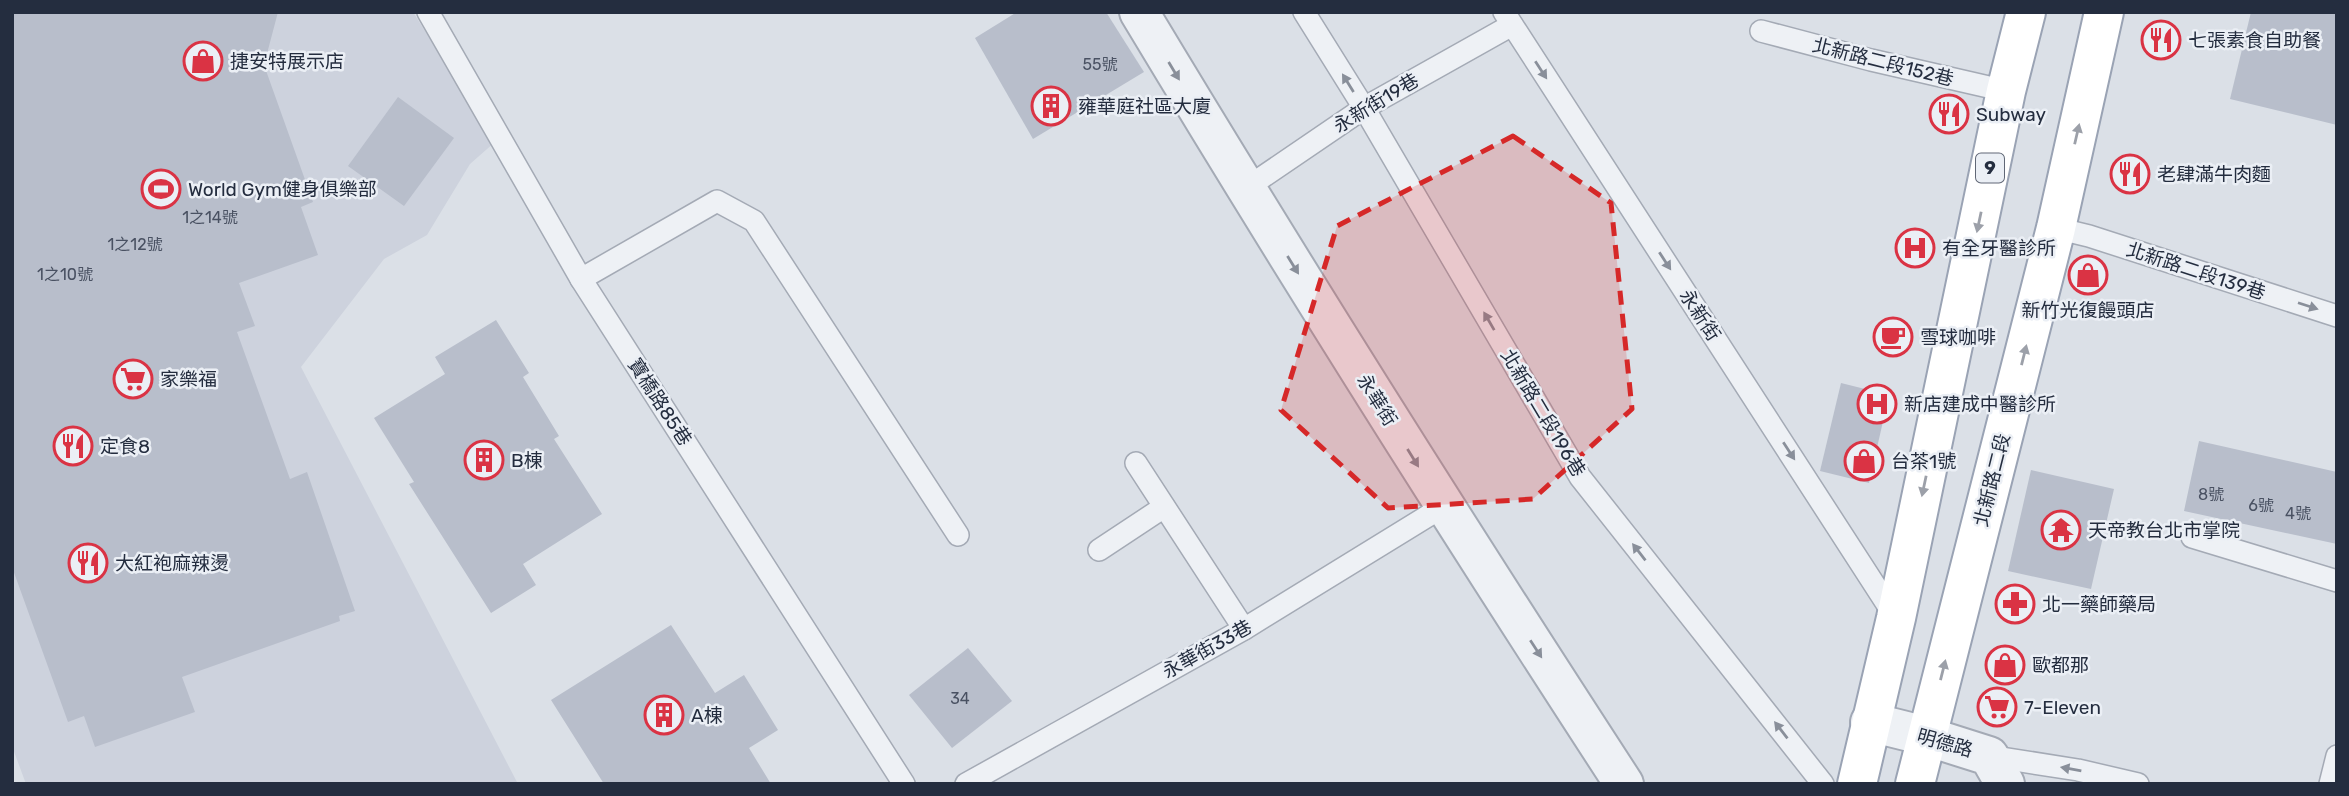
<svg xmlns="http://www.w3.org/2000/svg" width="2349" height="796" viewBox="0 0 2349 796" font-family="Rubik,'Noto Sans TC',sans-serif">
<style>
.built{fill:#cdd2dd}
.building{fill:#b8becb}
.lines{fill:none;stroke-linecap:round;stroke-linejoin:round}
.service-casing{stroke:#a4aab5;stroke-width:24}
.minor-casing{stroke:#a4aab5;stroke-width:42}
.primary-casing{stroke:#9aa3b4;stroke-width:42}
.service{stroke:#eef1f5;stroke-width:21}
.minor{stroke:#eef1f5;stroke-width:38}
.primary{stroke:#fff;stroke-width:38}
.oneway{fill:#898f9a}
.oneway2{fill:#9ca0a9}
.marked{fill:#d62828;fill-opacity:0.2;stroke:#d62828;stroke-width:5;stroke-dasharray:14 9;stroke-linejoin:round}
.labels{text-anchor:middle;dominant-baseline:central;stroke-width:5;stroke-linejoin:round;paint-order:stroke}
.number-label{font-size:16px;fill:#495162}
.shield{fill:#ebeff5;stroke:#606776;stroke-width:2}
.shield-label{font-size:18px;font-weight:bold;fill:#242d3f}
.poi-label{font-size:19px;fill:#242d3f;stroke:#ebeff5;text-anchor:start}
.street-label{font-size:19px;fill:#242d3f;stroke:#ebeff5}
</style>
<rect width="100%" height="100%" fill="#dbe0e7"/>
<polygon class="built" points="12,12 413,12 495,142 470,164 427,235 384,259 301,367 518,784 26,784 12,746"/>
<g class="building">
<polygon points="12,12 278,12 264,65 313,202 301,207 318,255 239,283 255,326 237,332 290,479 307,472 355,611 339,616 340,621 182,677 195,712 95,747 84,716 68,722 12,567"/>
<polygon points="1017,12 1106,12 1144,72 1033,139 975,38"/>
<polygon points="2251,12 2337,12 2337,125 2230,99"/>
<polygon points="398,97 454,138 404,206 348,166"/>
<polygon points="496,320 529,373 523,377 559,436 554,439 602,514 523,564 536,585 491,613 409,484 414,482 374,418 445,374 435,357"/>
<polygon points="1841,383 1889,395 1869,483 1820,471"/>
<polygon points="2199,441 2337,472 2337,544 2184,511"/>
<polygon points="2031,470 2114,489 2091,589 2008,571"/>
<polygon points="671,625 715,693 744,675 778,730 749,748 771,784 604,784 551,700"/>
<polygon points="968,648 1012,701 952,748 909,695"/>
</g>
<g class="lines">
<defs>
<g id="service">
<polyline points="428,12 581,279 904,784"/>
<polyline points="1304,12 1364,108 1580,477 1823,784"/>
<polyline points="1504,12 1896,618"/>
<polyline points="1761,31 1871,60 2006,91"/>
<polyline points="1245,189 1364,108 1512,25"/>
<polyline points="2056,228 2089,236 2337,316"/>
<polyline points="581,279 717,201 754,221 958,535"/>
<polyline points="1136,463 1244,629"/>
<polyline points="2192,537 2337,581"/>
<polyline points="1099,550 1164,507"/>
<polyline points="1989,756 2078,770 2138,784"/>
<polyline points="966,784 1244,629 1444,506"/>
<polyline points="2330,784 2337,756"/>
</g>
<g id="minor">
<path d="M1139,12c157,261 319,517 485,772"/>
<polyline points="1870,722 1926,736 1989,756 2005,784"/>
</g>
<g id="primary">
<polyline points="1857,784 1896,618 2006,91 2026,12"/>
<polyline points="1915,784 2056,228 2104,12"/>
</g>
</defs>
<use href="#service" class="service-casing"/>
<use href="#minor" class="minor-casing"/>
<use href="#primary" class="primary-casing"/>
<use href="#service" class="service"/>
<use href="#minor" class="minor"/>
<use href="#primary" class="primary"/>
</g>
<defs><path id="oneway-solid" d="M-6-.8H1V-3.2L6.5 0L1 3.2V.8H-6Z" transform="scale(1.75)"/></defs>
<g class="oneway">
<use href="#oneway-solid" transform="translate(1541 70) rotate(57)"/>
<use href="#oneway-solid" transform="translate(1174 71) rotate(59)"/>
<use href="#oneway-solid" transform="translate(1348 83) rotate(-122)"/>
<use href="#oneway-solid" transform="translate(1665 261) rotate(57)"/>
<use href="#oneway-solid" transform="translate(1293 265) rotate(58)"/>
<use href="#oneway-solid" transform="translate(2308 306) rotate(18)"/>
<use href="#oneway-solid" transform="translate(1489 321) rotate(-120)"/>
<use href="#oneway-solid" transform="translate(1789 451) rotate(57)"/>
<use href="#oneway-solid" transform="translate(1413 458) rotate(58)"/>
<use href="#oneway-solid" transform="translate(1639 552) rotate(-128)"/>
<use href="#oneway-solid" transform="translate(1536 649) rotate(57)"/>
<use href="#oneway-solid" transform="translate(1781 730) rotate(-128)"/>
<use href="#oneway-solid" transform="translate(2071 769) rotate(-170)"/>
</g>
<g class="oneway2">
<use href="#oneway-solid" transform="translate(2077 134) rotate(-77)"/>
<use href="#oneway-solid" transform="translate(1979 222) rotate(102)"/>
<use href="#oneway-solid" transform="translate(2024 355) rotate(-76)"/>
<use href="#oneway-solid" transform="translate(1924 486) rotate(102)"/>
<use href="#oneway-solid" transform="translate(1943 670) rotate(-76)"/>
</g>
<path class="marked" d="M1513,136l98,67 21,206 -99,90 -145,9 -107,-98 56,-184z"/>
<defs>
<symbol id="restaurant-ring" viewBox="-11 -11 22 22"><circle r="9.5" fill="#ebeff5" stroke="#da3344" stroke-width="1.5"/><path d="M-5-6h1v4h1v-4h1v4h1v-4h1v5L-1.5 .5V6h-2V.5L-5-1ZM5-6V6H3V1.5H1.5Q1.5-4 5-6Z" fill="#da3344"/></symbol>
<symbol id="shop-ring" viewBox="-11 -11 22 22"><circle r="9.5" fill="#ebeff5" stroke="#da3344" stroke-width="1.5"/><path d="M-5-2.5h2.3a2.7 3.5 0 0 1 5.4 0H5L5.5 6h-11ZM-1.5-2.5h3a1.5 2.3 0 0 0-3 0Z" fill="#da3344"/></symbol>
<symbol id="building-ring" viewBox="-11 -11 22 22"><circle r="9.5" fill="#ebeff5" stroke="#da3344" stroke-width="1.5"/><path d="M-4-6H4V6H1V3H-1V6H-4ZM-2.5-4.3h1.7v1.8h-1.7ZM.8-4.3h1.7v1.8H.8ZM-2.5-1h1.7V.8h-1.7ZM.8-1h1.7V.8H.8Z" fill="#da3344"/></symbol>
<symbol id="stadium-ring" viewBox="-11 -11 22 22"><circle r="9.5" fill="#ebeff5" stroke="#da3344" stroke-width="1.5"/><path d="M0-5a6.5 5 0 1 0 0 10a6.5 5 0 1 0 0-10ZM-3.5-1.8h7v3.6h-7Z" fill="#da3344"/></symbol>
<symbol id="hospital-ring" viewBox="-11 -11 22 22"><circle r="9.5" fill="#ebeff5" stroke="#da3344" stroke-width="1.5"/><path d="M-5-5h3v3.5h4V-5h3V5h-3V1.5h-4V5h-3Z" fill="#da3344"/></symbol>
<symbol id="cafe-ring" viewBox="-11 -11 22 22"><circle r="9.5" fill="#ebeff5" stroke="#da3344" stroke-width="1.5"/><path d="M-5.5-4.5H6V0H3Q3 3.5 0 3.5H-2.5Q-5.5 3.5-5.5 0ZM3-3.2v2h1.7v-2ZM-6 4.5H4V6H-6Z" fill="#da3344"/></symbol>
<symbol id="supermarket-ring" viewBox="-11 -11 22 22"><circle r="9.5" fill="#ebeff5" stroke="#da3344" stroke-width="1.5"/><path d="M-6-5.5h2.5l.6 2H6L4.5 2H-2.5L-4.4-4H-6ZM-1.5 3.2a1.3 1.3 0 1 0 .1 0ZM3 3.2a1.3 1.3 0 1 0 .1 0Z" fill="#da3344"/></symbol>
<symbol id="temple-ring" viewBox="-11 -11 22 22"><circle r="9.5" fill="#ebeff5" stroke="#da3344" stroke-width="1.5"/><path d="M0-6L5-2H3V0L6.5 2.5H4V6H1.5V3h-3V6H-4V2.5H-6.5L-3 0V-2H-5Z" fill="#da3344"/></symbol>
<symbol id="pharmacy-ring" viewBox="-11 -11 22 22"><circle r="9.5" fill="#ebeff5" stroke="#da3344" stroke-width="1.5"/><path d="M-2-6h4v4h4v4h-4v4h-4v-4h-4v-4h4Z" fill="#da3344"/></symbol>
</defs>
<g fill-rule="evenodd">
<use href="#restaurant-ring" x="2139" y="18" width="44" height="44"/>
<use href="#shop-ring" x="181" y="39" width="44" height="44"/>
<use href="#building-ring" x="1029" y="84" width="44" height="44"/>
<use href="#restaurant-ring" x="1927" y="92" width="44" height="44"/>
<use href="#restaurant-ring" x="2108" y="152" width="44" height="44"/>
<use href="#stadium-ring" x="139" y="167" width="44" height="44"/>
<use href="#hospital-ring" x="1893" y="226" width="44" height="44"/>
<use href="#shop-ring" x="2066" y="253" width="44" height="44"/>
<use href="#cafe-ring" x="1871" y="315" width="44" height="44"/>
<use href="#supermarket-ring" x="111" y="357" width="44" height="44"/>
<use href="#hospital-ring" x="1855" y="382" width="44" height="44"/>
<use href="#restaurant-ring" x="51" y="424" width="44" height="44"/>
<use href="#building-ring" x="462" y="438" width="44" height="44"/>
<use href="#shop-ring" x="1842" y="439" width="44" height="44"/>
<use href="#temple-ring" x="2039" y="508" width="44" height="44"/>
<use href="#restaurant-ring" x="66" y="541" width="44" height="44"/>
<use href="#pharmacy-ring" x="1993" y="582" width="44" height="44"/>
<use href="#shop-ring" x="1983" y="643" width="44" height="44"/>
<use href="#supermarket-ring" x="1975" y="685" width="44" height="44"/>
<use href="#building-ring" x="642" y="693" width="44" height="44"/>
</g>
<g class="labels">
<g class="number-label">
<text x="1100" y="64">55號</text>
<text x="210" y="217">1之14號</text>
<text x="135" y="244">1之12號</text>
<text x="65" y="274">1之10號</text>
<text x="2211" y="494">8號</text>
<text x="2261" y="505">6號</text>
<text x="2298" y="513">4號</text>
<text x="960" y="698">34</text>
</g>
<rect class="shield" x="1976" y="153.5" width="28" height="29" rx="5"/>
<g class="shield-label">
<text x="1990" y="168">9</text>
</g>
<g class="poi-label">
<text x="2188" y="40">七張素食自助餐</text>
<text x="230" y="61">捷安特展示店</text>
<text x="1078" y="106">雍華庭社區大廈</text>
<text x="1976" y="114">Subway</text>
<text x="2157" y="174">老肆滿牛肉麵</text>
<text x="188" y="189">World Gym健身俱樂部</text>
<text x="1942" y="248">有全牙醫診所</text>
<text x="2088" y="310" text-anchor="middle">新竹光復饅頭店</text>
<text x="1920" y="337">雪球咖啡</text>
<text x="160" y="379">家樂福</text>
<text x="1904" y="404">新店建成中醫診所</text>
<text x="100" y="446">定食8</text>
<text x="511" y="460">B棟</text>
<text x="1891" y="461">台茶1號</text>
<text x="2088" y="530">天帝教台北市掌院</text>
<text x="115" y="563">大紅袍麻辣燙</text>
<text x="2042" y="604">北一藥師藥局</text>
<text x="2032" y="665">歐都那</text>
<text x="2024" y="707">7-Eleven</text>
<text x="691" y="715">A棟</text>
</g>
<g class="street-label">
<text transform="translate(1883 62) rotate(14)">北新路二段152巷</text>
<text transform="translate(1376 103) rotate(-31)">永新街19巷</text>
<text transform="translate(2196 271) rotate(18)">北新路二段139巷</text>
<text transform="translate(1700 315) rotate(57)">永新街</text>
<text transform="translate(1377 400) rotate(58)">永華街</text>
<text transform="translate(660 402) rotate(57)">寶橋路85巷</text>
<text transform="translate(1543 413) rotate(59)">北新路二段196巷</text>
<text transform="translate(1992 480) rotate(-76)">北新路二段</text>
<text transform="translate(1207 649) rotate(-29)">永華街33巷</text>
<text transform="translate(1945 743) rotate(16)">明德路</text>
</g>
</g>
<rect width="2349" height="796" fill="none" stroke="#242d3f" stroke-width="28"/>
</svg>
